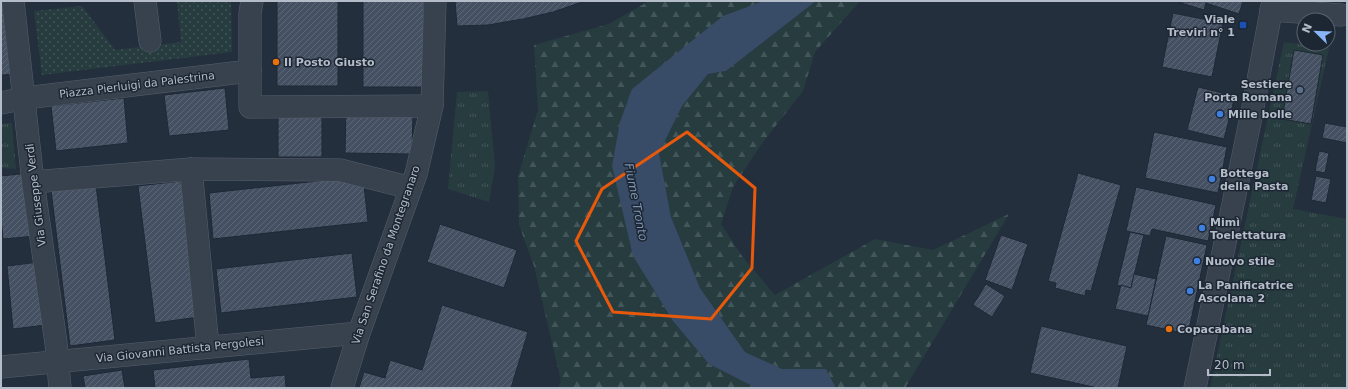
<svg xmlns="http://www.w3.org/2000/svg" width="1348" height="389" viewBox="0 0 1348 389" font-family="'DejaVu Sans',sans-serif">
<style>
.grass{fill:url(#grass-dots)}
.forest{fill:url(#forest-firs)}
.park{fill:url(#park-tufts)}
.water{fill:#394c67}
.building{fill:url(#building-hatch);stroke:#1f2835}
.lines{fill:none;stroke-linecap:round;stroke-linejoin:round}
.minor-casing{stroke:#565f6c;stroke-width:23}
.minor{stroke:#38414e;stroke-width:22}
.marked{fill:none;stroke:#e8590c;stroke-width:3;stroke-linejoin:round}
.transit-dot{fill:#1a4fb4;stroke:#1d2633;stroke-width:1.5}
.food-dot{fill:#e8710a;stroke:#1d2633;stroke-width:1.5}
.service-dot{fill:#5c6f8a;stroke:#1d2633;stroke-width:1.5}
.shop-dot{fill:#3f7fe0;stroke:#1d2633;stroke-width:1.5}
.labels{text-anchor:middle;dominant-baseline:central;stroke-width:3;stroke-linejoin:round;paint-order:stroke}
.poi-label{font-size:11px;font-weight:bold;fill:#b4bcc9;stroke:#1d2633;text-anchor:start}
.street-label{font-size:11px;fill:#b4bcc9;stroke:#1d2633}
.water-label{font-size:12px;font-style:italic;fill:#7c92b1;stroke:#1d2633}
</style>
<defs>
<pattern id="grass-dots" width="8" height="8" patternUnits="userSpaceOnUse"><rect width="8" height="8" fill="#263c3f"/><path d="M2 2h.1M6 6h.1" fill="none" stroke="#435659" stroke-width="1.8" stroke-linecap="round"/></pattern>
<pattern id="forest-firs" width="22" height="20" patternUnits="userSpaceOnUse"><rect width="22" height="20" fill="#263c3f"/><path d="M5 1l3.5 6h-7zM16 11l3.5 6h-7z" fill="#435659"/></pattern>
<pattern id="park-tufts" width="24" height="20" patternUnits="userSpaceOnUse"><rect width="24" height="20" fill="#263c3f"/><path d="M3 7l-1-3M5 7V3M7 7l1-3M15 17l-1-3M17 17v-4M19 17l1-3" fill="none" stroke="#435659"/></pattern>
<pattern id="building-hatch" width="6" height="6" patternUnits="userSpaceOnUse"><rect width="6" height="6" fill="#455162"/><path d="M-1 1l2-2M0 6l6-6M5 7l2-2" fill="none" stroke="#5d6877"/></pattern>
</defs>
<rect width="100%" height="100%" fill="#242f3e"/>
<polygon class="grass" points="177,1 231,1 232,52 42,75 34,11 82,6 115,50 181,42"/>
<g class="forest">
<polygon points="649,1 763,1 632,89 709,364 756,388 558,388 561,381 534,266 519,225 518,176 538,110 534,45 609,24"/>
<polygon points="816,1 860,1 815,52 803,91 763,142 733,187 721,224 742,256 775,295 875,239 933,250 1009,214 905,388 836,388 826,369 782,369 745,352 700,288 671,217 659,153 682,106 708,74 726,71"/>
</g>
<g class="park">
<polygon points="1284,42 1329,48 1293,209 1347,219 1347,388 1210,388"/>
<polygon points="488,91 495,166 489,202 448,189 457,92"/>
<polygon points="12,123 16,169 1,168 1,124"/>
</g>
<polygon class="water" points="763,1 816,1 726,71 708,74 682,106 659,153 671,217 700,288 745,352 782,369 826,369 836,388 756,388 709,364 673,321 633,256 612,166 620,122 632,89 723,16"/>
<g class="building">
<polygon points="1,1 10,1 18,74 1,75"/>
<rect x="277" y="1" width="61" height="85"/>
<rect x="363" y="1" width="61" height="86"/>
<polygon points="455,1 585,1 553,12 523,19 488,25 457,26"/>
<polygon points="1243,1 1239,14 1206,3 1204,10 1178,2"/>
<polygon points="1173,13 1223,23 1212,77 1162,67"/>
<polygon points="1294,50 1323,55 1311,124 1282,119"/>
<polygon points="1198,87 1235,96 1224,139 1187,130"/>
<polygon points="225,88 229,130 169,136 164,95"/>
<polygon points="124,98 128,143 56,151 51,106"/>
<polygon points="346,109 413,111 412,154 345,153"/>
<rect x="278" y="112" width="44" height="45"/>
<polygon points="1325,123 1347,127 1347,143 1322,138"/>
<polygon points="1154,132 1227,147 1218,193 1145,178"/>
<polygon points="1319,151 1329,153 1325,173 1315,171"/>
<polygon points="29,173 36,236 3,239 1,218 1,176"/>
<polygon points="1078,173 1121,185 1091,291 1086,290 1085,296 1055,288 1056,283 1048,281"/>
<polygon points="363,176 368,222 213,239 209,193"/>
<polygon points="1316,176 1331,179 1326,203 1311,200"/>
<polygon points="181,181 199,317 155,323 138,186"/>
<polygon points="96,185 115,340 70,346 51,190"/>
<polygon points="1136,187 1216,205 1208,241 1152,229 1150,236 1126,231"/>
<polygon points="440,224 517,250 504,288 427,262"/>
<polygon points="1130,232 1144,235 1131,288 1117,285"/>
<polygon points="1001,235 1028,244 1012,290 985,280"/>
<polygon points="1166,236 1207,245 1188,334 1146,325"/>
<polygon points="352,253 357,297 221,313 216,269"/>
<polygon points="39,262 46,325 13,329 7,266"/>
<polygon points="1134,274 1156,279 1148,316 1115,309 1121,285 1131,288"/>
<polygon points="986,284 1005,296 992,317 973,305"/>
<polygon points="442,305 528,332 511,388 359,388 364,372 385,378 390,360 422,370"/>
<polygon points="1041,326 1127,346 1118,388 1098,388 1030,373"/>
<polygon points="249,359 251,378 285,375 286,388 155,388 153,370"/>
<polygon points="122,370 125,388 85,388 83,376"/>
</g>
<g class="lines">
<defs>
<g id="minor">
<polyline points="13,1 33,182 56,343 60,388"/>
<polyline points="145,1 150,41"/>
<polyline points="1271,10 1341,15"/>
<polyline points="250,71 250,107 432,106"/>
<polyline points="1,103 25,98 250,71 250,13 252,1"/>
<polyline points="191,169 208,347"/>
<polyline points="33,182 191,169 340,170 411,188"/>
<polyline points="1,367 359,333"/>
<polyline points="342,388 359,333 416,174 432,106 435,1"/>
<polyline points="1195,388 1252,112 1273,1"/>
</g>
</defs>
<use href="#minor" class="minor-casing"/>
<use href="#minor" class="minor"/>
</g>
<path class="marked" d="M687,132l68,56 -3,80 -41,51 -98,-7 -37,-71 26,-52z"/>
<rect class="transit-dot" x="1239" y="21" width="8" height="8" rx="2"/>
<g class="food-dot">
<circle cx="276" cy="62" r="4"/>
<circle cx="1169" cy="329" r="4"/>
</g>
<circle class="service-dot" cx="1300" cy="90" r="4"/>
<g class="shop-dot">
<circle cx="1220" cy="114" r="4"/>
<circle cx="1212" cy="179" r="4"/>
<circle cx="1202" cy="228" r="4"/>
<circle cx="1197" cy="261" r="4"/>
<circle cx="1190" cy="291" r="4"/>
</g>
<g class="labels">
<g class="poi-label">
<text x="1235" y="19" text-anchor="end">Viale<tspan x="1235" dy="13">Treviri n° 1</tspan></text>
<text x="284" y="62">Il Posto Giusto</text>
<text x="1292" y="84" text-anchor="end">Sestiere<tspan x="1292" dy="13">Porta Romana</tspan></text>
<text x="1228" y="114">Mille bolle</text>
<text x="1220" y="173">Bottega<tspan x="1220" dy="13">della Pasta</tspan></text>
<text x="1210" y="222">Mimì<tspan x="1210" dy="13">Toelettatura</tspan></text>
<text x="1205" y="261">Nuovo stile</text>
<text x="1198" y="285">La Panificatrice<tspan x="1198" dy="13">Ascolana 2</tspan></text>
<text x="1177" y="329">Copacabana</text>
</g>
<g class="street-label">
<text transform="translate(137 85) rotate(-7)">Piazza Pierluigi da Palestrina</text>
<text transform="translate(36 195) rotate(-97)">Via Giuseppe Verdi</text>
<text transform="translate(386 255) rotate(-71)">Via San Serafino da Montegranaro</text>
<text transform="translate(180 350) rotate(-6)">Via Giovanni Battista Pergolesi</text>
</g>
<g class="water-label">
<text transform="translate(636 202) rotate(79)">Fiume Tronto</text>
</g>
</g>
<rect width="1348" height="389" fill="none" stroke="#b4bcc9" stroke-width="4"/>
<g transform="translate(1316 32) rotate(293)"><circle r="19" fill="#1d2633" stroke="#59626f"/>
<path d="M0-3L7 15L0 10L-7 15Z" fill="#8ab4f8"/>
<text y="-6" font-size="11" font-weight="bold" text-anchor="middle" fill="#b4bcc9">N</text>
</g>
<path d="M1208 369v6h62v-6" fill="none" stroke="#b4bcc9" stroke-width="2"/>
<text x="1214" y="369" font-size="12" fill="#b4bcc9" stroke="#1d2633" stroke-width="3" paint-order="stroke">20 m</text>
</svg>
